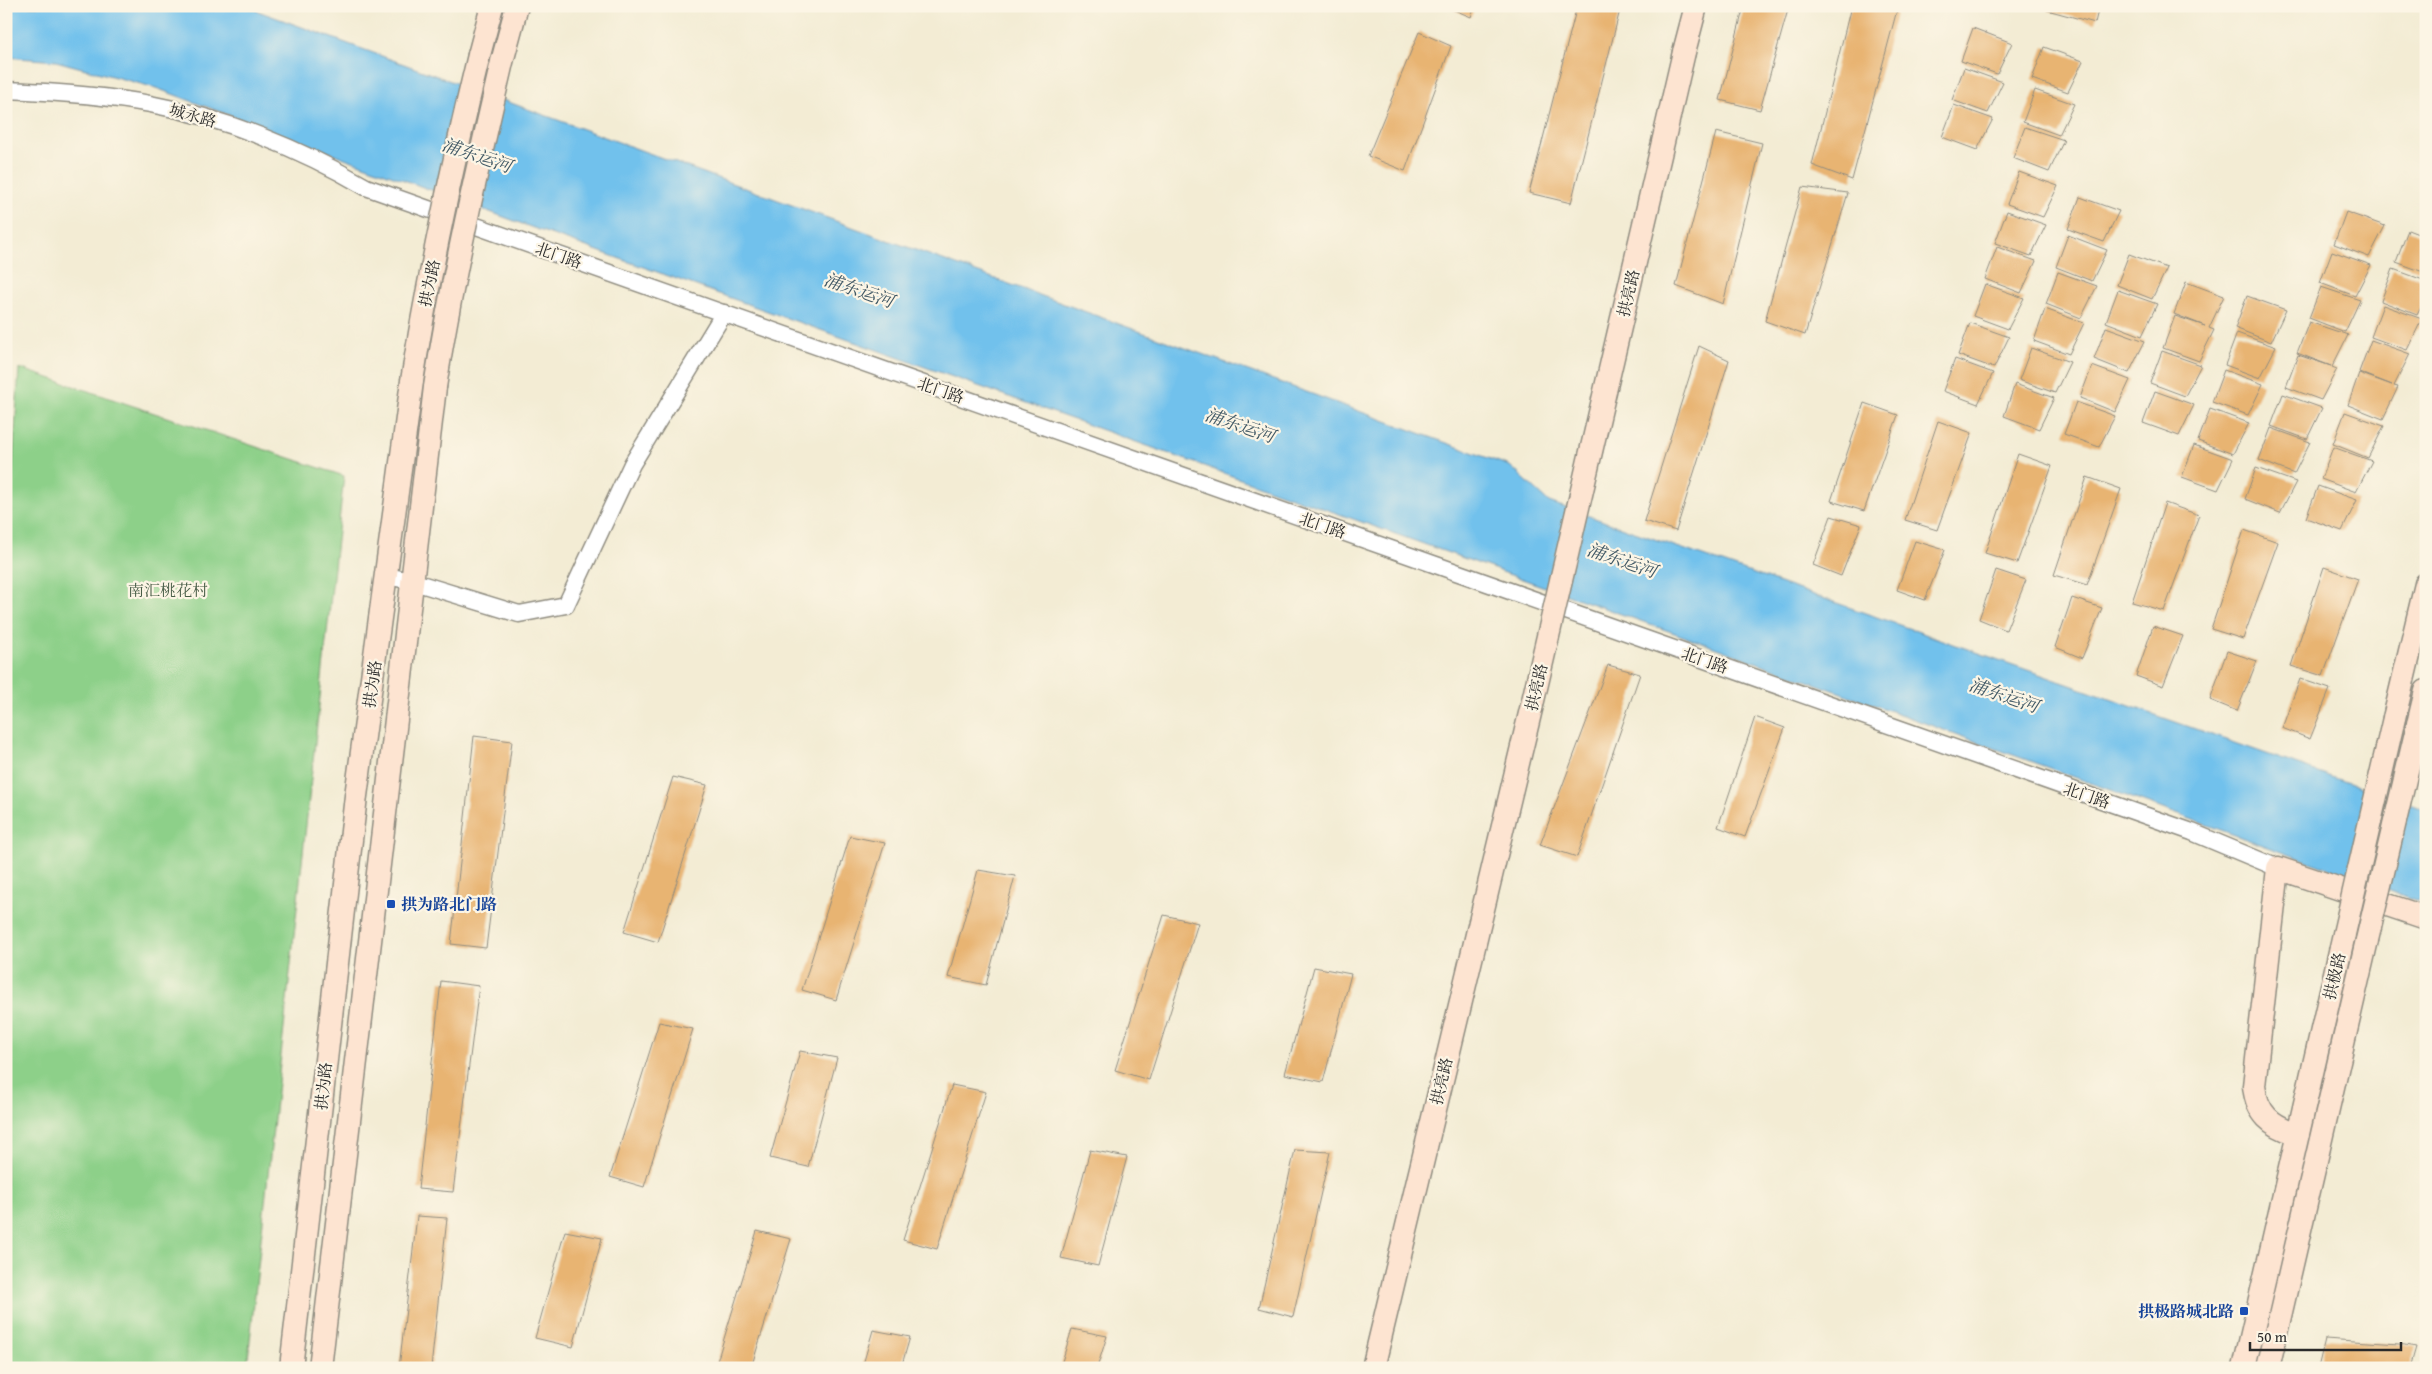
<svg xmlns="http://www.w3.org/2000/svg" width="2432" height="1374" viewBox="0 0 2432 1374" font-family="'Gentium Book Plus','Noto Serif SC',serif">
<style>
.green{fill:#8dd089;stroke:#5c7e5a}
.water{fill:#71c1ec;stroke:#4e768c}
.building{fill:#e8b472}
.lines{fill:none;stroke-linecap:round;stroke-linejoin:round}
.street-casing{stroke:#8f8c80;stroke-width:19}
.secondary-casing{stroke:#8f8c80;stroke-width:25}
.street{stroke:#fff;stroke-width:16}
.secondary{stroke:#fde4d1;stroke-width:22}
.secondary-bridge-casing{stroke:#8f8c80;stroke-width:25;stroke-linecap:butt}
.secondary-bridge{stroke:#fde4d1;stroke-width:22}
.transit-dot{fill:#1a4fb4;stroke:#fcf5e5;stroke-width:2}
.labels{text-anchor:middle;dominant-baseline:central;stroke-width:4.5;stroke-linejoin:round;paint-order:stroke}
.street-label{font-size:16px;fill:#2b2b2b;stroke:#fcf5e5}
.park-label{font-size:16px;fill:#485d47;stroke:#fcf5e5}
.transit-label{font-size:16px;font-weight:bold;fill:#164399;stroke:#fcf5e5;text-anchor:start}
.water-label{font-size:18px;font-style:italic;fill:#405865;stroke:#fcf5e5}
</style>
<rect width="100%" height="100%" fill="#fcf5e5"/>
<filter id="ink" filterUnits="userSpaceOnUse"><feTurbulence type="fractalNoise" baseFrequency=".02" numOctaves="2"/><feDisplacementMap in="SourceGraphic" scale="10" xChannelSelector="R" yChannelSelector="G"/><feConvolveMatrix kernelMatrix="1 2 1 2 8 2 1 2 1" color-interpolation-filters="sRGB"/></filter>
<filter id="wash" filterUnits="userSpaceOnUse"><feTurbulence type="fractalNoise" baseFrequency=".0096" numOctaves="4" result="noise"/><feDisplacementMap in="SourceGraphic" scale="20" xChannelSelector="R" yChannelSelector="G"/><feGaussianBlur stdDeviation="1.12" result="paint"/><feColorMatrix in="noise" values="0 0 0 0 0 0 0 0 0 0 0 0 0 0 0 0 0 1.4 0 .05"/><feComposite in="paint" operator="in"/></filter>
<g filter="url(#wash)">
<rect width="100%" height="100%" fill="#f3ecd4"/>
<polygon class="green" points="19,368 344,476 247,1368 6,1368 6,575"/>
<polygon class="water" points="6,6 244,6 1510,466 1549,502 2426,810 2426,904 1711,646 536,229 156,88 56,61 6,57"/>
<g id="blocks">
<g class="building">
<polygon points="1445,6 1475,6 1471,17"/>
<polygon points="1577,6 1621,6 1571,203 1529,193"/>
<polygon points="1744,6 1789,6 1760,110 1720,100"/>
<polygon points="1851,6 1898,6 1852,180 1812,165"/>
<polygon points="2048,6 2099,6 2095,23 2047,10"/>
<polygon points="1973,28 2012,43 1997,74 1961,61"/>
<polygon points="1419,32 1451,46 1405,171 1368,156"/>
<polygon points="2044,47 2083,61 2068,92 2032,79"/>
<polygon points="1964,68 2003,82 1988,113 1952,100"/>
<polygon points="2035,90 2074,104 2059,135 2023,122"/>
<polygon points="1954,105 1993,119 1977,150 1942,137"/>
<polygon points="2025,127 2064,140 2049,172 2013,158"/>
<polygon points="1716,132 1762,143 1723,304 1676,286"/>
<polygon points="2019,172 2058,186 2043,217 2007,204"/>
<polygon points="1802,187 1848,193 1805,335 1765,321"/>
<polygon points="2080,197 2119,211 2104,242 2068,229"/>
<polygon points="2007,211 2046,225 2031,256 1995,243"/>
<polygon points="2346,212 2385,226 2369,257 2334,244"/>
<polygon points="2408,230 2426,237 2426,273 2396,262"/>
<polygon points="2068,235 2107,250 2092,281 2056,267"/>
<polygon points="1997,247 2036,261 2021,293 1985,279"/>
<polygon points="2332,251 2371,265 2355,296 2320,283"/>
<polygon points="2129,254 2167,268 2152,299 2117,285"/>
<polygon points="2393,269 2426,281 2426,297 2417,315 2381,301"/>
<polygon points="2058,272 2097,286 2081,318 2046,304"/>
<polygon points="2186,282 2224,296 2209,328 2214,330 2199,361 2163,348 2175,316 2205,326 2174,314"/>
<polygon points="1985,284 2024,298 2008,329 1973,316"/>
<polygon points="2321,287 2360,300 2345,332 2309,318"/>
<polygon points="2118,290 2157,304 2142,336 2106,322"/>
<polygon points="2247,296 2286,310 2271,342 2235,328"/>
<polygon points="2383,305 2422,319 2407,350 2371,337"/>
<polygon points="2045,309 2084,323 2069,354 2034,341"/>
<polygon points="2309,322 2348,335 2332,367 2337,369 2321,400 2286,387 2298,355 2331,366 2297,353"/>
<polygon points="1970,323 2009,337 1994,368 1958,355"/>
<polygon points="2106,327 2145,341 2129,373 2094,359"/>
<polygon points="2237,333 2276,347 2260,378 2225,365"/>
<polygon points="2371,340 2410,354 2394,386 2398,387 2383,419 2348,405 2359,373 2392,385 2359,372"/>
<polygon points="1699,346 1729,360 1676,531 1644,521"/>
<polygon points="2031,348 2070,362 2055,393 2019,380"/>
<polygon points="2162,351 2201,365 2185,396 2150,383"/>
<polygon points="1955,359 1993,373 1978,404 1943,391"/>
<polygon points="2092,366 2130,380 2115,412 2080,398"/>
<polygon points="2224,370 2263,384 2248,415 2212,402"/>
<polygon points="2015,384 2054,398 2039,429 2004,416"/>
<polygon points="2155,391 2194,405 2179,436 2143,423"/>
<polygon points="2283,394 2322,408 2307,439 2271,426"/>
<polygon points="2076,402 2115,416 2099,447 2064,434"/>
<polygon points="1864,403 1898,415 1864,511 1831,501"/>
<polygon points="2210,409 2249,423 2233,454 2198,441"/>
<polygon points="2345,412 2384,426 2368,458 2333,444"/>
<polygon points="1938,421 1972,433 1937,530 1905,520"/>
<polygon points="2271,428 2310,442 2294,474 2259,460"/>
<polygon points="2194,445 2233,459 2218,490 2182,477"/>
<polygon points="2333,447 2372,461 2356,492 2321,479"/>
<polygon points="2018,454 2052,466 2017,563 1985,553"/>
<polygon points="2256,468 2296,482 2280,513 2245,499"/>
<polygon points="2087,477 2121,489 2087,585 2054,575"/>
<polygon points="2318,486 2357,500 2342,531 2306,518"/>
<polygon points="2165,503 2199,515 2164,611 2132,602"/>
<polygon points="1831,516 1861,525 1841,576 1813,565"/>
<polygon points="2244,530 2278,542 2243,639 2211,629"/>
<polygon points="1915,541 1945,550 1925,600 1897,590"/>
<polygon points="2324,567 2358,579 2323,676 2291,666"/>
<polygon points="1996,570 2026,580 2006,630 1979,619"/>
<polygon points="2072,598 2102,608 2082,658 2055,647"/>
<polygon points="2153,626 2183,636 2163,686 2136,676"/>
<polygon points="2227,651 2257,661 2237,711 2210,700"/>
<polygon points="1608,665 1640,674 1577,857 1540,845"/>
<polygon points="2300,679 2330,689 2310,739 2282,728"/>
<polygon points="1755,717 1785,728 1745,837 1718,827"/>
<polygon points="474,736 512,741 486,948 451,944"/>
<polygon points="673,777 707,785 658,942 624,932"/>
<polygon points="850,836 885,843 836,1000 802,990"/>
<polygon points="978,870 1015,876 986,985 948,977"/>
<polygon points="1164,915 1198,923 1149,1080 1115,1070"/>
<polygon points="1314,967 1351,974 1323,1082 1285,1074"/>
<polygon points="441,981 479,986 453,1192 418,1189"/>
<polygon points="659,1022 693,1029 644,1187 610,1177"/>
<polygon points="800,1051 837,1058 808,1167 770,1158"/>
<polygon points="952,1085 986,1092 937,1249 903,1240"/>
<polygon points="1090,1150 1127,1157 1098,1266 1061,1258"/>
<polygon points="1295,1150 1330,1152 1293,1317 1259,1308"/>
<polygon points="417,1216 447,1218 431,1368 399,1368"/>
<polygon points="565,1231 602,1238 573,1347 535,1338"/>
<polygon points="757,1231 791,1239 751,1368 715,1368"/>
<polygon points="1072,1329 1107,1336 1097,1368 1060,1368"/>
<polygon points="873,1330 910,1337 901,1368 862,1368"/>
<polygon points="2325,1339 2399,1344 2416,1347 2410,1368 2318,1368"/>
</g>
</g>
</g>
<g filter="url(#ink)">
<use href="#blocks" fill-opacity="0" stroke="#8f8c80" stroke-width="1"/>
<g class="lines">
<defs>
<g id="street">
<path d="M6,90c48,2 97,5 144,14 75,14 151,45 216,83l1826,645 86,36"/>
<polyline points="387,576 411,581 519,614 566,605 632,464 724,313"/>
</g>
<g id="secondary">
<polyline points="1684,52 1696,6"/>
<polyline points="479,55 492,6"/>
<polyline points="502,62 517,6"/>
<polyline points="2394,718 2426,584"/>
<polyline points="2418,724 2426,691"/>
<path d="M2298,1134c-27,-8 -41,-20 -44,-48l24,-218 148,50"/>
<polyline points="291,1368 356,796 412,381"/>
<polyline points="320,1368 435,387"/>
<polyline points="1373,1368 1532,705"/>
<polyline points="2244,1368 2344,934"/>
<polyline points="2268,1368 2367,940"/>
</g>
</defs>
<use href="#street" class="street-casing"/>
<use href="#secondary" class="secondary-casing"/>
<use href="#street" class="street"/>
<use href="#secondary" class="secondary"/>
<defs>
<g id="secondary-bridge">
<path d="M412,381c17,-110 41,-218 67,-326"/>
<path d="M435,387c17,-109 42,-217 67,-325"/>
<polyline points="1532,705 1684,52"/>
<polyline points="2344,934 2394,718"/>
<polyline points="2367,940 2418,724"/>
</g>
</defs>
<use href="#secondary-bridge" class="secondary-bridge-casing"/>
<use href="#secondary-bridge" class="secondary-bridge"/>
</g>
</g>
<g class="transit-dot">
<rect x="386" y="899" width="10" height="10" rx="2.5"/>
<rect x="2239" y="1306" width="10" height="10" rx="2.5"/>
</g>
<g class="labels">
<g class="street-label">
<text transform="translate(193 115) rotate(16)">城永路</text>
<text transform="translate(559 255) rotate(19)">北门路</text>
<text transform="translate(429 283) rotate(-78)">拱为路</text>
<text transform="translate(1628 293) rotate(-77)">拱亮路</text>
<text transform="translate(941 390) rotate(19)">北门路</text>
<text transform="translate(1323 525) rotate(19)">北门路</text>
<text transform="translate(1705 660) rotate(19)">北门路</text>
<text transform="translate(372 684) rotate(-82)">拱为路</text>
<text transform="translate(1536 687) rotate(-77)">拱亮路</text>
<text transform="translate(2087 795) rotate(19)">北门路</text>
<text transform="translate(2334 976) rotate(-77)">拱极路</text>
<text transform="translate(1441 1081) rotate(-77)">拱亮路</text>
<text transform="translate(323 1086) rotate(-84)">拱为路</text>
</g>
<g class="park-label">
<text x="168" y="590">南汇桃花村</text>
</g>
<g class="transit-label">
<text x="401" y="904">拱为路北门路</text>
<text x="2234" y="1311" text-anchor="end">拱极路城北路</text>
</g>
<g class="water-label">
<text transform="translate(477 155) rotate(19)">浦东运河</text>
<text transform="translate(859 290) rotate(19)">浦东运河</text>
<text transform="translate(1240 425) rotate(19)">浦东运河</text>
<text transform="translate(1622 560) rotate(19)">浦东运河</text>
<text transform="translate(2004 695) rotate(19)">浦东运河</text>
</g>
</g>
<rect width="2432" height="1374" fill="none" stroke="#fcf5e5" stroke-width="25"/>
<path d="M2250 1342v8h151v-8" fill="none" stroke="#2b2b2b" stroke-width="2.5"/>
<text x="2257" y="1342" font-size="15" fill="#2b2b2b" stroke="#fcf5e5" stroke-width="4" paint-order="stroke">50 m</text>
</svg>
